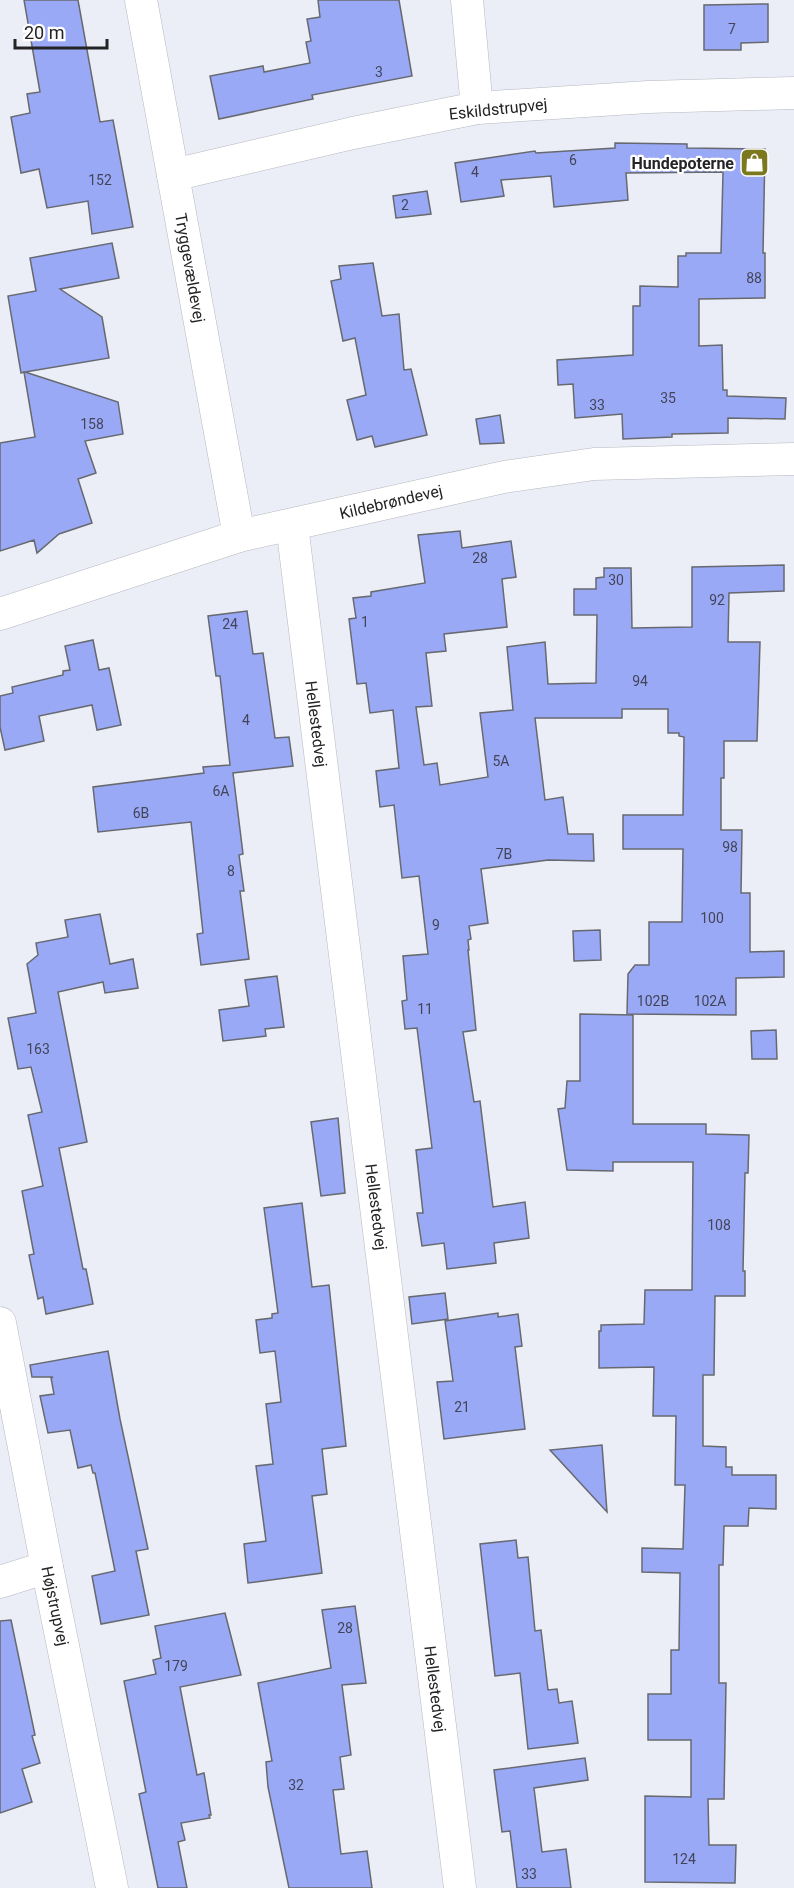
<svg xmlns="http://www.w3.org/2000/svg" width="794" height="1888" viewBox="0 0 794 1888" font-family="Roboto,sans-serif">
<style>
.building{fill:#9aa9f5;stroke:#676970;stroke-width:1.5}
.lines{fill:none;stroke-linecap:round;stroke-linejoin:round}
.minor-casing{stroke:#b6b8c0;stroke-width:33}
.minor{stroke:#fff;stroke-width:32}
.labels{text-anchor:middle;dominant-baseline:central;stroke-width:4.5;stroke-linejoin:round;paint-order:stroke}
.number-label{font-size:14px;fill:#42455a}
.street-label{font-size:16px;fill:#242427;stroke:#fff}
.poi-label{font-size:16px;font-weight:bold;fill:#242427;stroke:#fff;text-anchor:end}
</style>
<rect width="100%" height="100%" fill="#ebeef6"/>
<g class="building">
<polygon points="24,0 78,0 100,122 113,120 133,227 92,234 88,201 47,208 39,169 21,173 11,117 30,113 27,94 40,92"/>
<polygon points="318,0 399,0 412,76 312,95 313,99 219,119 210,76 263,66 264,72 310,63 306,42 311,41 307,19 320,17"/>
<polygon points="763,4 768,4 768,42 741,43 741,50 704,50 704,5"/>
<polygon points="615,143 687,144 687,148 765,149 763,253 765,253 765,298 699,299 699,346 722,345 723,390 727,390 727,396 786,398 785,419 728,418 728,433 672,434 672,437 623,439 622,414 575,418 573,384 558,385 557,360 633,355 633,306 640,306 640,286 678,287 678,256 686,256 686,253 721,253 723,172 626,173 628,200 554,207 551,176 501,180 504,196 461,202 455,163 535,151 536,153 615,148"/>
<polygon points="427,191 431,214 396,218 393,196"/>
<polygon points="112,243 119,278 60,289 102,317 109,358 25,372 118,402 123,434 85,441 96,473 78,479 92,523 59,534 37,553 34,540 0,551 0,443 35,437 24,372 21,373 8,296 36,291 30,258"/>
<polygon points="373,263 382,316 399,314 404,370 411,369 427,435 375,447 372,436 357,440 347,400 366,395 355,338 343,341 331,281 341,279 339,266"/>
<polygon points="500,415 504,443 480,444 476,419"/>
<polygon points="460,531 462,548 511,541 516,577 502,579 507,627 444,634 446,651 426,653 432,706 416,707 424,765 437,763 440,785 488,777 480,713 513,710 507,647 545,642 548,684 596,683 597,615 574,615 574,589 596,589 596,578 604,577 604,568 631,568 632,628 692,627 692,567 784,565 784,591 729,593 728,642 760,642 757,741 724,741 724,778 721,778 721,830 742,830 741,893 750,893 750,952 784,951 784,977 736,978 736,1015 627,1014 628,974 635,965 649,965 649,922 682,922 683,849 623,849 623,815 683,815 684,737 679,736 679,733 668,733 668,709 622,709 622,718 535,718 545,800 563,797 568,834 593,834 594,861 548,860 481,869 488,923 469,926 471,939 468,940 469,950 468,950 476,1030 463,1032 474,1102 480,1101 493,1207 525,1202 529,1238 494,1243 496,1263 447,1269 444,1243 422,1246 417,1213 423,1213 416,1150 432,1148 417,1028 405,1029 402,1001 407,1000 403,956 428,954 419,876 402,878 394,805 380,807 376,771 399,768 393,710 370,713 366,683 357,684 349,619 356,618 353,598 371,596 371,592 425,583 418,535"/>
<polygon points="247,611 253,654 263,653 275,738 289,737 293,766 233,773 243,854 239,855 244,891 240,891 249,959 201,965 197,934 203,933 191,822 98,832 93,787 204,773 203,767 230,765 220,676 216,676 208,616"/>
<polygon points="93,640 99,670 109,668 121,725 97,730 92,705 39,716 44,741 5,750 0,727 0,696 13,693 12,687 63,675 63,671 70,670 65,646"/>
<polygon points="100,914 110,964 133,959 138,988 105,993 103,982 58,992 87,1142 59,1148 83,1269 86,1269 93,1304 46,1314 43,1297 38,1299 29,1255 34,1254 22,1191 43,1186 28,1115 42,1112 31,1067 18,1069 8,1018 36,1013 27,964 38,955 36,943 68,937 65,920"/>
<polygon points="600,930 601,960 574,961 573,931"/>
<polygon points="277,976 284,1027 265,1029 266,1036 223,1041 219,1010 249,1006 245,980"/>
<polygon points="580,1014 633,1015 633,1124 706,1124 706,1134 749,1135 748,1173 745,1173 743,1271 745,1271 745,1296 715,1296 714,1375 703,1375 703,1446 726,1447 726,1467 732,1467 732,1475 776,1475 776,1509 749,1508 748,1526 724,1526 723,1565 719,1565 719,1683 726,1683 724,1799 708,1799 709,1845 736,1845 735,1883 645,1882 645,1796 691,1797 691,1740 648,1740 648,1694 671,1694 671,1650 679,1650 680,1573 642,1572 642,1548 683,1549 685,1485 675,1485 676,1416 653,1416 654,1367 599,1368 599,1331 601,1331 601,1325 644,1324 645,1290 692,1290 693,1162 613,1162 613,1171 567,1170 558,1109 565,1108 567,1081 580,1081"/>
<polygon points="776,1030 777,1059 752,1059 751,1031"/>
<polygon points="338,1118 345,1193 321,1196 311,1122"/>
<polygon points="302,1203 312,1287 329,1285 346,1446 322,1449 327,1494 312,1496 322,1573 248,1583 244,1544 266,1541 256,1466 273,1464 266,1404 281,1402 275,1351 260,1353 256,1320 272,1318 272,1314 278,1313 264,1208"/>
<polygon points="445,1293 448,1319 412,1324 409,1297"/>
<polygon points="498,1313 498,1317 518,1314 522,1346 515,1347 525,1429 444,1439 437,1382 453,1381 445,1321"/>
<polygon points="108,1351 120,1419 148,1549 136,1551 149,1615 101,1624 92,1576 115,1571 95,1473 93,1473 91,1465 78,1468 70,1430 48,1433 40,1396 54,1394 51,1378 53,1377 32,1377 30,1365"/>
<polygon points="602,1445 607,1512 550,1450"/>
<polygon points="516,1540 518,1558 528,1557 535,1631 541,1630 548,1690 557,1689 559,1703 572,1701 578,1743 528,1749 520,1673 495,1676 480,1544"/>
<polygon points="355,1606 366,1683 342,1685 351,1755 340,1757 344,1789 333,1790 341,1854 367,1851 372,1888 289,1888 268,1787 266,1762 272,1761 258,1683 331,1668 322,1610"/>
<polygon points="225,1613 241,1675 180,1687 197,1775 204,1773 211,1815 209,1815 210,1818 181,1823 185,1840 178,1842 187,1888 158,1888 139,1794 146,1792 124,1681 156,1674 153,1660 161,1658 155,1626"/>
<polygon points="11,1620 35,1735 32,1736 40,1763 22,1769 32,1802 0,1813 0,1621"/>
<polygon points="585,1758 588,1780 534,1788 542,1852 566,1849 571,1888 517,1888 510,1831 502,1832 494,1770"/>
</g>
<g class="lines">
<defs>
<g id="minor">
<polyline points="141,0 239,536"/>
<polyline points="467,0 477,108"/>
<polyline points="173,175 353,133 477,108 648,97 794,93"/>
<polyline points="292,525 460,1888"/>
<polyline points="0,614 239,536 504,477 594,464 794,459"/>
<polyline points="0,1323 47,1567 112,1888"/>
<polyline points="0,1582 47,1567"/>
</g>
</defs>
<use href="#minor" class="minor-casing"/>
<use href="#minor" class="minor"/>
</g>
<defs>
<symbol id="shop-square" viewBox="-11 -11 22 22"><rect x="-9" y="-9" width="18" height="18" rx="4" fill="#7c781e" stroke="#fff"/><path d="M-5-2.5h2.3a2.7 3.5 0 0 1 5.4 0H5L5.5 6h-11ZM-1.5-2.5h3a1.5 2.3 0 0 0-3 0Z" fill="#fff"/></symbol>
</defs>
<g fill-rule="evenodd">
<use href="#shop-square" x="738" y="146" width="33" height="33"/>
</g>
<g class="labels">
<g class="number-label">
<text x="732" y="29">7</text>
<text x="379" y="72">3</text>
<text x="573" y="160">6</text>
<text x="475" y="172">4</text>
<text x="100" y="180">152</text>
<text x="405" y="205">2</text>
<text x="754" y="278">88</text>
<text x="668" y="398">35</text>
<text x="597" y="405">33</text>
<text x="92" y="424">158</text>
<text x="480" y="558">28</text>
<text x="616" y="580">30</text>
<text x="717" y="600">92</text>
<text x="365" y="622">1</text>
<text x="230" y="624">24</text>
<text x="640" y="681">94</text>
<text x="246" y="720">4</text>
<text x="501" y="761">5A</text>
<text x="221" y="791">6A</text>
<text x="141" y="813">6B</text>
<text x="730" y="847">98</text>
<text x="504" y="854">7B</text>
<text x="231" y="871">8</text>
<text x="712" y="918">100</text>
<text x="436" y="925">9</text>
<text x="653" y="1001">102B</text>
<text x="710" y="1001">102A</text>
<text x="425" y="1009">11</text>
<text x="38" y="1049">163</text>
<text x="719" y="1225">108</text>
<text x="462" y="1407">21</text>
<text x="345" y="1628">28</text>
<text x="176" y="1666">179</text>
<text x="296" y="1785">32</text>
<text x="684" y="1859">124</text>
<text x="529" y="1874">33</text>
</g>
<g class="street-label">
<text transform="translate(498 109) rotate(-6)">Eskildstrupvej</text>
<text transform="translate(190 268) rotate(80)">Tryggevældevej</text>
<text transform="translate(391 502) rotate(-13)">Kildebrøndevej</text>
<text transform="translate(316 724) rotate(83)">Hellestedvej</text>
<text transform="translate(376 1207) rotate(83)">Hellestedvej</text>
<text transform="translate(55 1606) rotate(78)">Højstrupvej</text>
<text transform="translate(435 1689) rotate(83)">Hellestedvej</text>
</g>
<g class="poi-label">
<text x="734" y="163">Hundepoterne</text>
</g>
</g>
<path d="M15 39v9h92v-9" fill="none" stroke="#242427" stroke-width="3"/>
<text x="24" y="39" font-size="18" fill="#242427" stroke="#ffffff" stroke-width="4.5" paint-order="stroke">20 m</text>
</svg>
